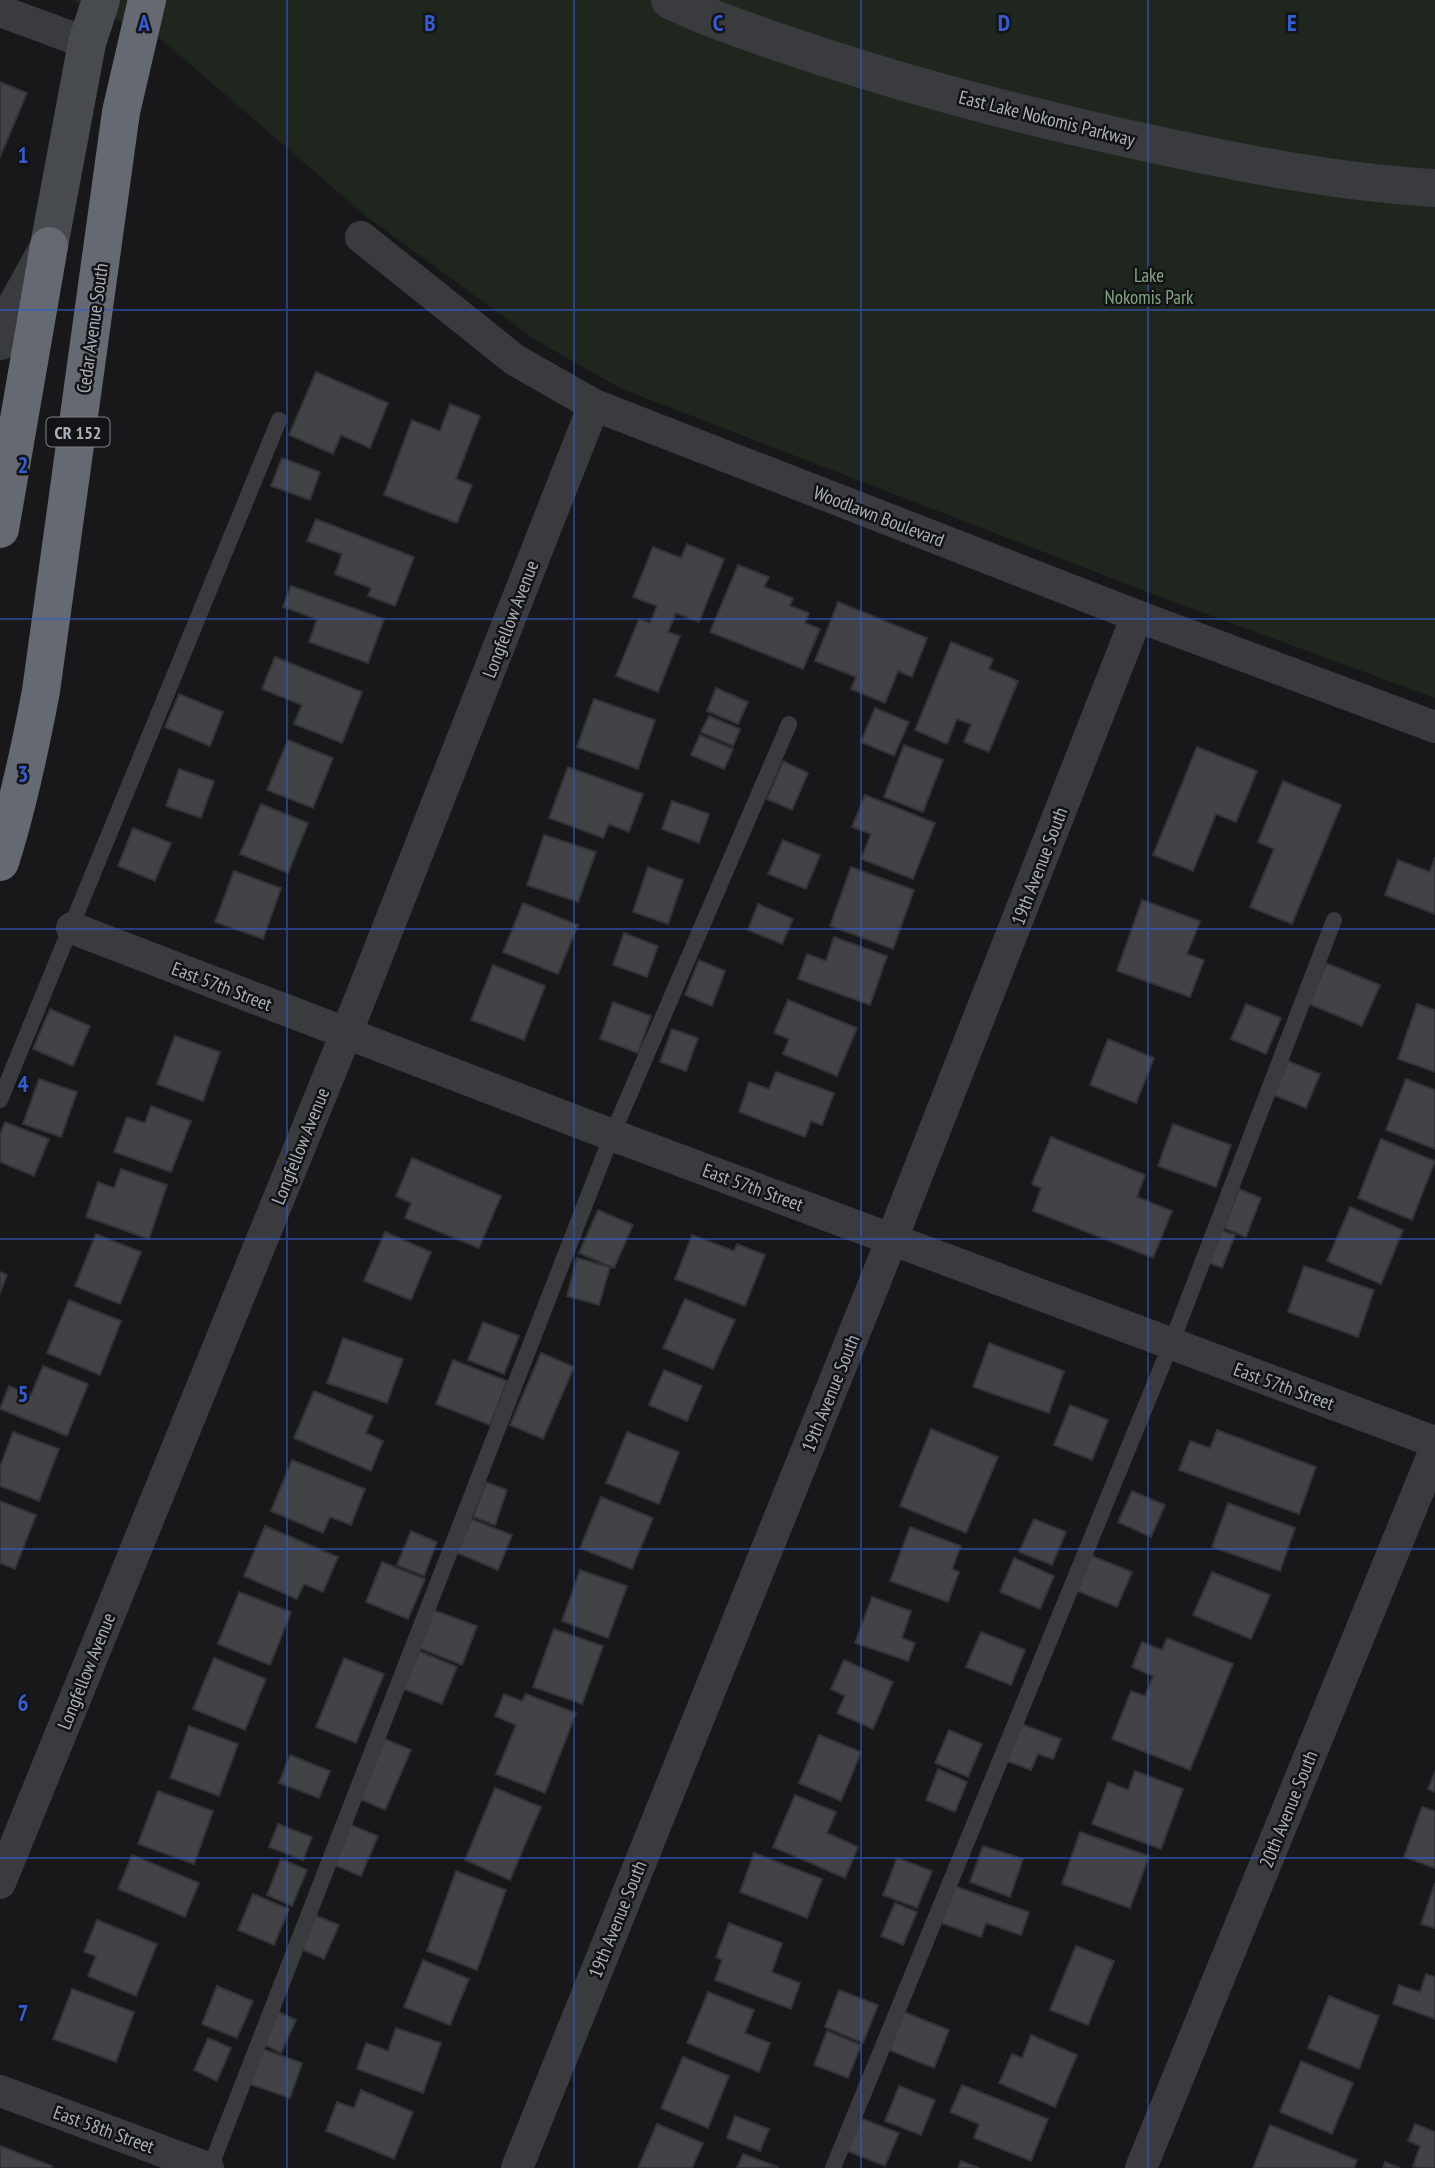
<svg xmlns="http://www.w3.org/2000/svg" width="1435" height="2168" viewBox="0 0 1435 2168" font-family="'PT Sans Narrow',sans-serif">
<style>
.green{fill:#1e261e}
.building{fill:#424347;stroke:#323336;stroke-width:2}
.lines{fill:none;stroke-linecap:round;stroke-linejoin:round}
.service{stroke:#393b3f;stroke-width:16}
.minor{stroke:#393b3f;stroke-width:32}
.tertiary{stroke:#393b3f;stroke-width:38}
.secondary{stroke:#474a4f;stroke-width:38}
.motorway{stroke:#656971;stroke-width:38}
.grid{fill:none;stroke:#325dd4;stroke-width:2;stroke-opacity:0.55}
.labels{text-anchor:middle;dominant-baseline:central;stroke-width:5;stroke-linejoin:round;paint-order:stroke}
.shield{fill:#131315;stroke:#7d8288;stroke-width:2}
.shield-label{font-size:18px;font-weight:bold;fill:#aab1ba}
.street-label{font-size:19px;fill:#aab1ba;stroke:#131315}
.park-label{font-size:19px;fill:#83a681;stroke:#131315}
.grid-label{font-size:23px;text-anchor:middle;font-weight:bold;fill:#325dd4;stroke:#131315;stroke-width:5;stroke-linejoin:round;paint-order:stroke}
</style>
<rect width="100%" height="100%" fill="#18181a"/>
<polygon class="green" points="71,0 1435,0 1435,698 1150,593 622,389 537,341 367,217 162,40"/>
<g class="building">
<polygon points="0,82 27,93 0,157"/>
<polygon points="316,372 388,403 370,448 341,435 333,454 289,435"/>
<polygon points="450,404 480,416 456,479 472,485 457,523 384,495 412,420 440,431"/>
<polygon points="282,458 320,472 310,500 271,486"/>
<polygon points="316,519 414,557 395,606 368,596 371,588 335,574 342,554 307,541"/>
<polygon points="687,544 724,559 699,622 676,613 668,632 680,636 658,692 616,676 639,619 650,623 657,606 633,597 653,547 681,558"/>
<polygon points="738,565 769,577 764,587 793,598 790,606 809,613 805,623 820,629 803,669 710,632"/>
<polygon points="291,586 384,619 368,663 309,642 317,619 283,607"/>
<polygon points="838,602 927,638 912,677 898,671 885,703 851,689 856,677 815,661"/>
<polygon points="951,642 993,659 989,669 1018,681 989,752 964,742 971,724 957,719 947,744 915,730"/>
<polygon points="275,657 362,692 342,743 294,724 302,705 262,689"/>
<polygon points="716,688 748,702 738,724 707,711"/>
<polygon points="179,694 223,712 210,746 165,727"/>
<polygon points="594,699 655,720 638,769 577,747"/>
<polygon points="875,708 909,722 894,756 861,742"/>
<polygon points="709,716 740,729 733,746 701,732"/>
<polygon points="700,735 733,749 724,769 691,755"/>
<polygon points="288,740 333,758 313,808 267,790"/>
<polygon points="904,745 943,760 923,812 884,797"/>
<polygon points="1197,747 1257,771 1236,822 1216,814 1193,871 1153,855"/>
<polygon points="783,761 808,773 792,810 767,799"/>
<polygon points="568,767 643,794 629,832 609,824 603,838 549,818"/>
<polygon points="179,769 214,781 201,818 166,806"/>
<polygon points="1283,781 1341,805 1292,924 1250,907 1274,849 1258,842"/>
<polygon points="865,795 935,823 913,879 861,859 871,834 852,827"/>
<polygon points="672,801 709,814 699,843 662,829"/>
<polygon points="261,804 308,823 288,873 240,854"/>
<polygon points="133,828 171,843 155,881 118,866"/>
<polygon points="544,835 596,852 578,902 527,885"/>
<polygon points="783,840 820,855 806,889 768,874"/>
<polygon points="1435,857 1435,914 1385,895 1398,860 1430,872"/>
<polygon points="648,867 683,880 668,924 633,912"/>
<polygon points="851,867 914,890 893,949 830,926"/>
<polygon points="234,871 281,888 263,939 215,922"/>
<polygon points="1142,900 1200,921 1187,954 1204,960 1190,997 1117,971"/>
<polygon points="523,903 578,925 558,974 503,952"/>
<polygon points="758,904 793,919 782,944 748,930"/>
<polygon points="624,933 658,946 647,977 613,965"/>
<polygon points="834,937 887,956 870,1005 798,979 807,954 826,961"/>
<polygon points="699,960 725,971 712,1006 685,995"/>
<polygon points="1326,963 1380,985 1362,1026 1309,1004"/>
<polygon points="493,965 545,986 524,1040 471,1020"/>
<polygon points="788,1000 857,1028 837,1076 783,1054 789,1039 774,1033"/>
<polygon points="613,1002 651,1016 638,1053 600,1039"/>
<polygon points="1246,1004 1281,1018 1266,1054 1231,1039"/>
<polygon points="1417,1004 1435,1010 1435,1072 1398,1059"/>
<polygon points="50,1009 90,1026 73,1066 33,1049"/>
<polygon points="672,1029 698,1038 686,1071 660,1062"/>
<polygon points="175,1036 220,1052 203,1101 157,1084"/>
<polygon points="1108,1039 1154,1058 1136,1103 1090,1085"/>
<polygon points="1288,1061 1320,1074 1306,1108 1274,1095"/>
<polygon points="776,1072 834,1093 822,1125 811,1121 805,1137 739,1112 749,1082 769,1089"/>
<polygon points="39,1079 77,1092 61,1137 23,1124"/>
<polygon points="1406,1079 1435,1090 1435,1149 1386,1130"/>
<polygon points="151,1106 191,1121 171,1172 114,1152 127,1117 145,1123"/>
<polygon points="5,1122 49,1139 34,1176 0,1162 0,1135"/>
<polygon points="1173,1124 1231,1145 1216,1187 1158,1166"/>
<polygon points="1051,1137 1145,1175 1137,1197 1172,1211 1153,1258 1033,1211 1041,1188 1032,1184"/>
<polygon points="1381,1139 1435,1161 1412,1220 1358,1198"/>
<polygon points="412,1158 501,1196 479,1248 405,1218 411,1203 396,1196"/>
<polygon points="121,1169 167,1185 149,1239 86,1217 98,1182 114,1188"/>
<polygon points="1239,1189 1261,1198 1246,1237 1224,1228"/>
<polygon points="1350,1207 1403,1230 1381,1284 1327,1261"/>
<polygon points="598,1210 633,1225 614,1268 579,1253"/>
<polygon points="1221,1230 1235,1235 1222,1268 1209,1263"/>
<polygon points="385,1232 431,1252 411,1300 364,1281"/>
<polygon points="96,1234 141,1252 120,1304 75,1286"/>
<polygon points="692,1235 734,1251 737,1244 765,1255 745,1306 675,1279"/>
<polygon points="577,1258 610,1267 599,1305 567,1296"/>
<polygon points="1304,1266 1374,1290 1358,1337 1288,1312"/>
<polygon points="0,1272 7,1275 0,1293"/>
<polygon points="685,1299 735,1320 713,1369 663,1348"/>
<polygon points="69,1300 121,1321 100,1375 47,1353"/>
<polygon points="483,1322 519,1336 504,1374 468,1360"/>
<polygon points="343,1338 403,1359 387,1403 327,1383"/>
<polygon points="989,1343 1064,1371 1049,1413 973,1387"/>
<polygon points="541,1353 574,1367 543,1439 510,1425"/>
<polygon points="453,1360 507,1381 490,1425 436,1404"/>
<polygon points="43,1366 88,1384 67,1436 0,1409 9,1386 31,1395"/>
<polygon points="664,1370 702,1386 687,1421 649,1405"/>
<polygon points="314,1391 373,1416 366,1433 383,1441 371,1471 294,1438"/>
<polygon points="1070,1405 1108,1420 1092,1460 1054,1445"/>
<polygon points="931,1429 998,1457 966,1533 900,1506"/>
<polygon points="1217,1430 1316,1467 1299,1514 1179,1470 1190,1441 1210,1448"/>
<polygon points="13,1432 59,1449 39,1501 0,1486 0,1467"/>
<polygon points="627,1432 679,1452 659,1504 606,1483"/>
<polygon points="292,1460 365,1489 351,1525 330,1517 323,1533 271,1511"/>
<polygon points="486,1482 507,1490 495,1525 473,1517"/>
<polygon points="1132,1491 1165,1505 1151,1537 1118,1522"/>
<polygon points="601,1497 653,1518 632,1569 580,1548"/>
<polygon points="0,1501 36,1515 15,1569 0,1563"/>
<polygon points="1228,1503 1295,1528 1280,1571 1212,1547"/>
<polygon points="471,1519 512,1535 498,1570 457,1553"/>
<polygon points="1034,1519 1066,1532 1052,1565 1019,1552"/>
<polygon points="265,1526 338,1557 323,1592 304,1584 297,1599 244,1576"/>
<polygon points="910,1527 961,1546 952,1569 959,1572 948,1602 890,1581"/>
<polygon points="411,1531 437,1542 424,1576 397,1565"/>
<polygon points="1087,1554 1132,1572 1117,1607 1073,1589"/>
<polygon points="1014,1558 1054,1576 1040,1609 1000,1592"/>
<polygon points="382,1562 425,1579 408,1619 366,1602"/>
<polygon points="580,1570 627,1586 608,1638 562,1621"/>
<polygon points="1212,1572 1270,1595 1251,1639 1193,1615"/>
<polygon points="239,1592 291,1612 270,1665 218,1644"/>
<polygon points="872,1597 911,1611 902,1638 915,1643 908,1661 855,1643"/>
<polygon points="433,1610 477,1626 462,1665 419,1648"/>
<polygon points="554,1629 603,1646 582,1704 533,1687"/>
<polygon points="981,1632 1025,1650 1011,1685 966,1667"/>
<polygon points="1167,1638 1233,1664 1190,1770 1112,1739 1131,1691 1145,1696 1153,1676 1132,1667 1142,1642 1162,1650"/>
<polygon points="419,1651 457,1667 442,1704 404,1689"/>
<polygon points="214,1658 266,1679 245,1730 193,1709"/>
<polygon points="344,1658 384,1674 356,1743 316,1727"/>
<polygon points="844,1660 893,1682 873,1729 837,1713 845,1696 831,1689"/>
<polygon points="504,1694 522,1701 526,1694 576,1713 545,1793 496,1774 516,1725 495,1716"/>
<polygon points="1019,1723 1061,1739 1053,1759 1038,1754 1031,1770 1004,1760"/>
<polygon points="189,1726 238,1744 219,1796 170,1778"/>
<polygon points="949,1730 982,1744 968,1777 935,1763"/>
<polygon points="819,1735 861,1752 841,1801 799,1783"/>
<polygon points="385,1739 411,1750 385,1810 360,1799"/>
<polygon points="290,1755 330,1771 319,1798 279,1783"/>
<polygon points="938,1769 967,1782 955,1812 926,1800"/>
<polygon points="1135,1771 1183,1789 1161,1849 1092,1824 1108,1782 1128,1790"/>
<polygon points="1435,1772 1435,1792 1428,1789"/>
<polygon points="495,1788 541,1807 510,1880 465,1860"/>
<polygon points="158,1791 213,1811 194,1864 138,1844"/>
<polygon points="795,1795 836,1812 827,1833 858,1847 845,1878 773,1847"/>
<polygon points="1422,1807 1435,1811 1435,1868 1404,1857"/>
<polygon points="278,1824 312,1837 303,1860 269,1847"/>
<polygon points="348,1824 378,1836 361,1876 332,1864"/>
<polygon points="1080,1832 1149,1856 1130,1908 1062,1884"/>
<polygon points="983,1846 1023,1859 1010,1897 970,1882"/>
<polygon points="754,1853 822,1879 807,1918 740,1892"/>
<polygon points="132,1855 199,1883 185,1917 118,1889"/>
<polygon points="897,1858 932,1871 917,1908 883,1895"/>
<polygon points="281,1859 307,1870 292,1906 267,1895"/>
<polygon points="456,1871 506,1890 477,1970 427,1951"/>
<polygon points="1435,1883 1435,1928 1421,1924"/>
<polygon points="954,1886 1029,1912 1021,1935 986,1923 981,1937 941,1923"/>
<polygon points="253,1894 289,1909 274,1945 238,1930"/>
<polygon points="895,1903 917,1912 903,1945 881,1936"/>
<polygon points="312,1914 339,1925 324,1959 298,1948"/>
<polygon points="97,1920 157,1944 136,1996 88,1976 96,1956 84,1952"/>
<polygon points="729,1923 782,1943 772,1972 800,1983 791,2009 715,1980 722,1960 716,1957"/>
<polygon points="1076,1946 1114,1961 1088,2025 1050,2010"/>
<polygon points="423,1960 469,1979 450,2025 404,2007"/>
<polygon points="1426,1974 1435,1977 1435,2019 1393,2004 1399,1985 1420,1992"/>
<polygon points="217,1986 253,2001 237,2038 202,2024"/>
<polygon points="72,1989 134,2012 116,2062 53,2039"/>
<polygon points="839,1990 878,2005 863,2043 825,2027"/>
<polygon points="708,1992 754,2010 745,2033 770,2043 759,2072 687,2043"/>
<polygon points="1329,1996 1379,2016 1359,2069 1308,2048"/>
<polygon points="277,2011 296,2020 281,2053 263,2044"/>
<polygon points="904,2012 949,2030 934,2068 889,2050"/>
<polygon points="396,2028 441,2043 423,2093 357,2069 366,2043 388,2051"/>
<polygon points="827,2031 861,2045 848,2078 814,2065"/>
<polygon points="1031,2035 1077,2055 1055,2107 999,2083 1012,2054 1022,2058"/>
<polygon points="208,2038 231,2048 217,2081 194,2070"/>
<polygon points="260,2048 302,2063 290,2098 247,2083"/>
<polygon points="683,2057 729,2076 708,2128 661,2108"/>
<polygon points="1301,2061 1353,2083 1332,2134 1280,2112"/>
<polygon points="962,2085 1048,2119 1031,2161 974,2138 979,2124 950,2112"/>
<polygon points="899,2086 935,2100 921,2135 885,2121"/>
<polygon points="361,2090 413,2112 394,2159 326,2131 337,2102 354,2108"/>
<polygon points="735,2116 769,2129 760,2151 727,2138"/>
<polygon points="860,2118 899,2133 885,2166 847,2151"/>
<polygon points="657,2124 703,2143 692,2168 638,2168"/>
<polygon points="1415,2124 1435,2132 1435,2168 1419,2168 1413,2166 1420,2146 1408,2141"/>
<polygon points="1270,2125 1357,2160 1354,2168 1253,2168"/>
<polygon points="0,2146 52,2166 51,2168 0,2168"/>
<polygon points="743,2154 778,2167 737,2168"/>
<polygon points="961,2161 979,2168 958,2168"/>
<polygon points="1385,2162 1400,2168 1383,2168"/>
</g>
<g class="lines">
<g class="service">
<polyline points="0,1100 279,420"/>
<polyline points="210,2168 612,1135 789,724"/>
<polyline points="833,2168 1171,1344 1334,920"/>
</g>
<g class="minor">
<polyline points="0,11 87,43"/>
<polyline points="361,237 515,360 594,405 1137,616 1435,727"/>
<polyline points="72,928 612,1135 1435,1442"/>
<polyline points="0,1883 358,1004 594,405"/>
<polyline points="0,2091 208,2168"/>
<polyline points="517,2168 876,1279 1137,616"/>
<polyline points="1141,2168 1435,1450"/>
</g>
<g class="tertiary">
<path d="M670,0c42,20 85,34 129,49 104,35 210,63 317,87 104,23 212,46 319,52"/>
<polyline points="0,341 7,323 45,254"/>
</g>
<polyline class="secondary" points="49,246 87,43 101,0"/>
<g class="motorway">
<polyline points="0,529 49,246"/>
<path d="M0,862c18,-56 30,-113 41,-171l80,-579 26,-112"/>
</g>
</g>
<path class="grid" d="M287,0v2168M574,0v2168M861,0v2168M1148,0v2168M0,310h1435M0,619h1435M0,929h1435M0,1239h1435M0,1549h1435M0,1858h1435"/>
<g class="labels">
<rect class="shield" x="46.5" y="417.5" width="63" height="29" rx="5"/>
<g class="shield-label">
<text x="78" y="432">CR 152</text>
</g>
<g class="street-label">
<text transform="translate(1047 118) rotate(14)">East Lake Nokomis Parkway</text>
<text transform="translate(92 328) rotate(-82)">Cedar Avenue South</text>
<text transform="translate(879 516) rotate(21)">Woodlawn Boulevard</text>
<text transform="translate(510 619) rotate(-69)">Longfellow Avenue</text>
<text transform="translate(1039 866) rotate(-69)">19th Avenue South</text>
<text transform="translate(222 986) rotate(21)">East 57th Street</text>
<text transform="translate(300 1146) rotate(-68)">Longfellow Avenue</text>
<text transform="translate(753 1187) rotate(20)">East 57th Street</text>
<text transform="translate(1284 1386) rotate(20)">East 57th Street</text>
<text transform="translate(830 1393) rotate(-68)">19th Avenue South</text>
<text transform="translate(86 1671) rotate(-68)">Longfellow Avenue</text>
<text transform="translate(1288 1809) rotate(-68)">20th Avenue South</text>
<text transform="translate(617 1919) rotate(-68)">19th Avenue South</text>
<text transform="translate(104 2129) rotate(20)">East 58th Street</text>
</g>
<g class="park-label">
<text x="1149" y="275">Lake<tspan x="1149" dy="22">Nokomis Park</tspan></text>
</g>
</g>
<g class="grid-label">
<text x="144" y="31">A</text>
<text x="430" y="31">B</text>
<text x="718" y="31">C</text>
<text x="1004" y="31">D</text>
<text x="1292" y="31">E</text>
<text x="23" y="163">1</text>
<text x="23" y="473">2</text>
<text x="23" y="782">3</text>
<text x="23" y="1092">4</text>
<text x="23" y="1402">5</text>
<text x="23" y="1711">6</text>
<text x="23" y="2021">7</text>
</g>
</svg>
